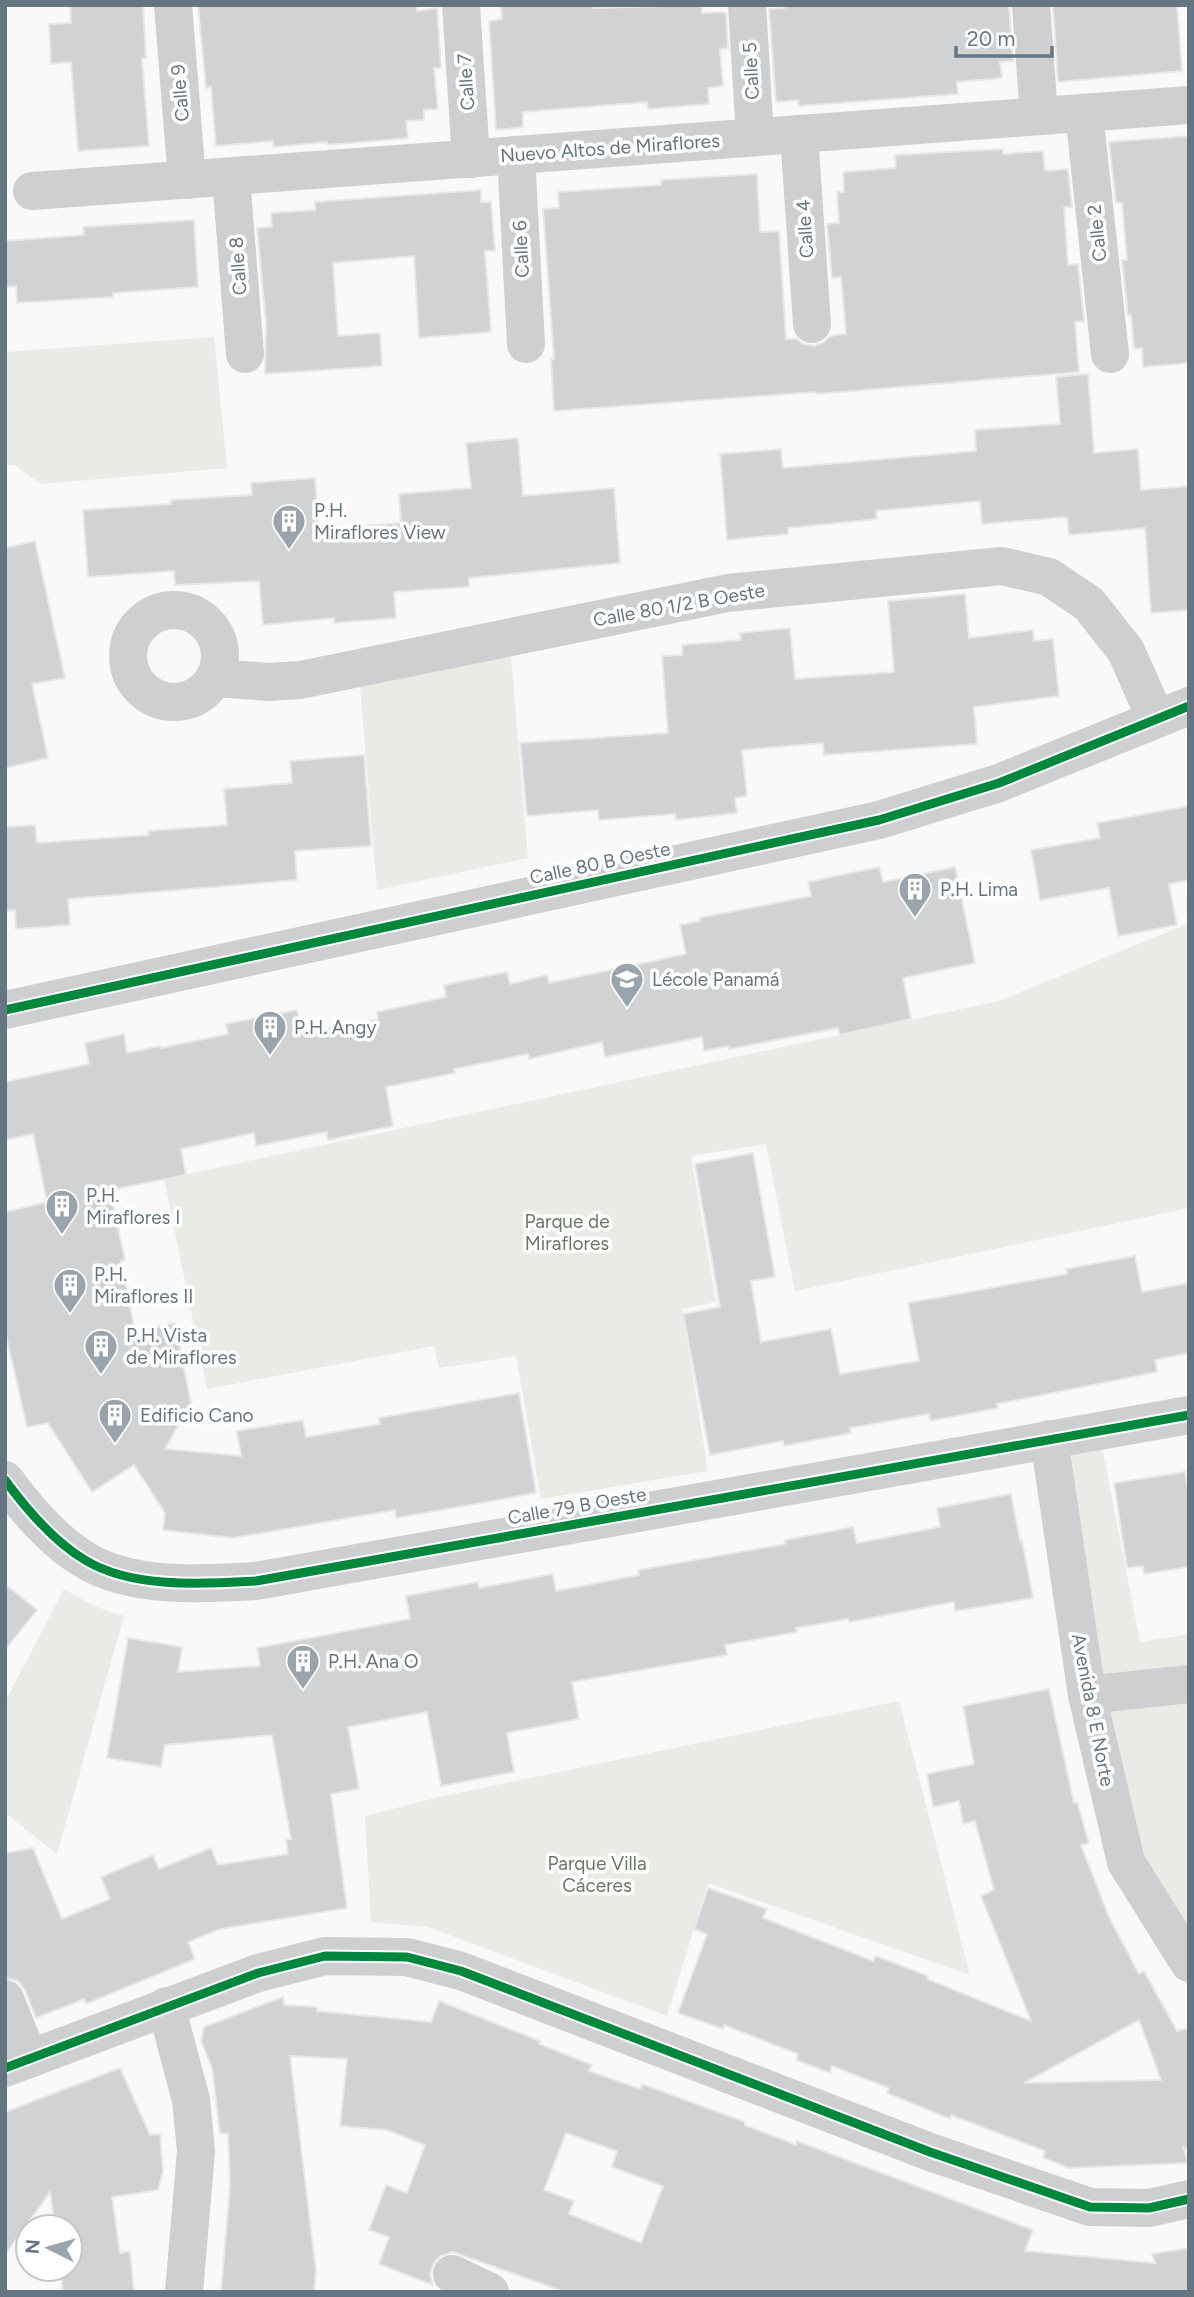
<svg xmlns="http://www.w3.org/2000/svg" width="1194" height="2297" viewBox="0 0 1194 2297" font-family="Figtree,sans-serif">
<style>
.green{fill:#e8ebe6}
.building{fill:#d0d2d3;stroke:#e8e8e8;stroke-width:2;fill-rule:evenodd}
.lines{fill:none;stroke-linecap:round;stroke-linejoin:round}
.minor{stroke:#cecfd0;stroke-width:38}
.cycleway-casing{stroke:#fff;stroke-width:13}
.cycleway{stroke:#00873e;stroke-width:9}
.labels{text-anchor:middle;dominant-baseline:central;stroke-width:7;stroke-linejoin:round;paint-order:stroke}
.street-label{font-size:19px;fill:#657683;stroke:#fff}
.poi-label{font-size:19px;fill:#657683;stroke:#fff;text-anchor:start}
.park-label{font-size:19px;fill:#687a64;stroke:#fff}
</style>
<rect width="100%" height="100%" fill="#f9f9f9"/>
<g class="green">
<polygon points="214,337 227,468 41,484 14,465 5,465 5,352"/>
<polygon points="511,656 528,858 377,890 360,687"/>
<polygon points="1186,899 1189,899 1189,1208 795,1291 766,1144 691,1156 716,1302 682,1309 708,1471 541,1499 516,1356 439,1368 434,1346 207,1389 164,1179 999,1001 1187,924"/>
<polygon points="1099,1431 1140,1642 1189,1634 1189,1963 1126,1862 1049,1439"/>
<polygon points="64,1589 94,1606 124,1616 57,1854 5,1813 5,1702"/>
<polygon points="899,1701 970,1975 708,1883 667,2016 428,1927 371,1922 365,1816 439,1797"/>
</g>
<g class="building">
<polygon points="70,5 143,5 146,58 142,58 149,146 78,151 71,62 51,64 49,24 71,23"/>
<polygon points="198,5 417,5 417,11 437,8 441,68 434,68 438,109 424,110 424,120 406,121 408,138 327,145 327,142 273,147 273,141 216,146 211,87 206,88"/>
<polygon points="516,5 594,5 594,8 702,5 702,13 722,12 726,13 728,48 720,49 723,86 708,88 709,104 648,109 647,102 523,112 523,127 496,130 489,21 502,19 501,6"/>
<polygon points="785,5 1009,5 1013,61 1000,62 1002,78 957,82 958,94 799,106 798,100 776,102 769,9 785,8"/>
<polygon points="1053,5 1177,5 1182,71 1058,82"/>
<polygon points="1189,136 1189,363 1143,367 1142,348 1134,349 1131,315 1128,316 1122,260 1127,260 1122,203 1116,203 1109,142"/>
<polygon points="1003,149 1003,154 1043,151 1045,171 1068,169 1072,207 1064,207 1068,265 1078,264 1084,321 1075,322 1079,372 817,394 816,392 554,411 551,359 554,359 543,209 559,208 558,192 661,185 661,180 757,174 760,232 779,231 786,339 797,339 803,344 814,346 824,342 830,336 846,334 841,277 832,278 827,224 839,223 837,192 844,192 843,172 896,168 895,155"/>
<polygon points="481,190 481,202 491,202 495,251 485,251 491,332 419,338 414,256 333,263 338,336 380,333 382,366 265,374 266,324 257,228 272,227 271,213 315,210 315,202"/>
<polygon points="194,220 198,287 113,293 113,297 17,303 16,286 5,287 5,241 84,235 83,227"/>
<polygon points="1088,374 1094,453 1138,449 1141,490 1189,486 1189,610 1151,613 1145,528 1069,535 1067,517 982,524 980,501 876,511 877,519 788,528 788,534 727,540 720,454 781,449 783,468 976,451 975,430 1060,424 1056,377"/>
<polygon points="518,438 523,496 614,488 620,563 469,578 469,587 394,592 396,618 334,623 334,618 263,625 259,581 175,585 174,571 88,577 83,510 171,504 171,500 252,495 251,483 315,478 319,529 401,523 399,494 471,488 466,443"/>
<polygon points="35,541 65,678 32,684 48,758 5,768 5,548"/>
<polygon points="965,594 969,638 1033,630 1034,641 1053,639 1059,696 974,707 977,744 824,755 823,743 742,750 747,796 735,798 737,813 676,820 675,814 599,820 598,810 527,816 520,743 668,733 662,656 682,655 682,645 741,640 740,633 790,628 795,679 894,672 888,601"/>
<polygon points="364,755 371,846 295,851 297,880 68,899 70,925 16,929 15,910 5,911 5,827 35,825 37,843 148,835 148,831 227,825 224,789 292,783 290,761"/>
<polygon points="1189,806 1189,880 1169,884 1177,925 1118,936 1109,888 1040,900 1031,850 1100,838 1097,823"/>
<polygon points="879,867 883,882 955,867 975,963 903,978 911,1019 840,1035 838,1028 729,1049 729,1046 704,1051 702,1037 605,1057 602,1042 529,1059 528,1054 454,1069 455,1073 386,1087 393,1126 328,1140 327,1132 256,1146 254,1133 181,1149 186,1175 110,1190 125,1260 121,1261 135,1332 175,1323 191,1403 165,1449 241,1456 237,1431 303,1420 306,1437 380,1424 379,1418 519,1393 536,1493 396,1518 395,1510 233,1538 163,1530 165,1513 134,1465 92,1492 48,1423 27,1427 5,1331 5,1212 47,1202 33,1134 5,1140 5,1082 89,1064 85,1043 124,1034 127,1053 160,1046 161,1048 228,1034 226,1024 297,1010 302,1034 378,1019 377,1012 446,997 444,985 507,972 510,984 547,975 549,983 686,954 680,925 700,921 699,918 811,896 808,882"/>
<polygon points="753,1153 775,1277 751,1281 761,1342 831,1329 840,1374 919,1361 908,1303 1067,1274 1066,1269 1135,1256 1142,1292 1189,1283 1189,1353 1155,1360 1157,1372 997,1404 998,1408 930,1421 929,1414 850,1428 851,1433 784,1446 783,1441 710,1455 683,1314 720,1307 695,1164"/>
<polygon points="1185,1472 1189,1495 1189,1567 1144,1574 1143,1566 1127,1568 1114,1483"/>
<polygon points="1011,1494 1020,1541 1022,1540 1033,1598 955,1611 954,1602 849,1622 848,1619 796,1628 797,1632 725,1645 727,1655 572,1682 579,1719 507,1733 514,1772 441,1786 427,1712 348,1727 359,1789 331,1794 347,1908 220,1929 188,1942 195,1959 86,2004 84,1999 36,2018 25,1990 18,1981 6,1978 5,1853 33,1848 62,1919 110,1899 101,1877 153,1855 159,1869 211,1848 218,1865 288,1854 286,1840 291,1839 272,1735 165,1745 161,1767 107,1758 128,1638 182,1647 178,1672 260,1666 257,1648 410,1619 406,1596 478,1582 479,1588 553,1574 556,1591 639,1575 638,1570 785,1544 785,1540 853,1527 857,1543 940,1527 937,1508"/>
<polygon points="5,1584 37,1610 5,1650"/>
<path d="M1049,1689l25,114 3,-1 12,41 -8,2 28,72 30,57 5,-3 33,60 12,-3v121h-4l-2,-3 5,17 -119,5 -26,-10 2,-7 -94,-36 -1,4 -63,-26 2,-5 -57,-22 -2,7 -34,-13 2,-6 -74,-29 -1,4 -45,-16 29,-79 -13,-5 14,-41 59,21 -4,9 110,43 3,-5 52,20 -1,3 104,42 -50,-125 13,-6 -19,-69 -12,3 -4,-23 -26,6 -6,-33 47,-10 -11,-58zM1139,2020l22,60 -137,3z"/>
<path d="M283,1997l1,8 33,2v4l114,11 8,-21 101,40 -1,3 53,21 -3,6 51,18 2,-5 103,38v3l51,20 1,-4 236,89 -8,21 130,12 -3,-9 37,-6v44h-624l-112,-40 -13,4 -7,8 -3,11 3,10 -54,-21 10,-27 -20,-7 17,-45 21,8 18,-48 -38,-15 -47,-4 7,-67 -57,-3 26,215 -2,21h-93l9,-107 -2,-52 -8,1 -8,-66 -11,-27 3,-14zM566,2133l51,18 -5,16 51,19 -22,57 -72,-29 5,-13 -30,-11z"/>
<polygon points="120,2068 150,2135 160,2134 163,2172 158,2190 112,2197 120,2253 130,2251 134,2292 63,2292 60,2269 70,2269 70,2227 55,2227 50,2192 5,2255 5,2112"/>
</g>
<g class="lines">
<g class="minor">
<polyline points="173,5 187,180"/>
<polyline points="461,5 471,159"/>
<polyline points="747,5 755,137"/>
<polyline points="1031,5 1039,116"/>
<polyline points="1084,113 1110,354"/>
<polyline points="799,134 812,324"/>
<polyline points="516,155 526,344"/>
<polyline points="231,177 245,354"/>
<polyline points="32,191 1189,105"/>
<circle cx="174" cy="656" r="46"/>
<polyline points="214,678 269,682 300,680 728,593 1002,566 1049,577 1089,604 1126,651 1156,719"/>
<polyline points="5,1010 879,820 999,783 1189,706"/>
<polyline points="1049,1439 1087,1695 1126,1862 1189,1963"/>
<path d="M5,1480c22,30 48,61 80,80 47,29 119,24 171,21l933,-166"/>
<polyline points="1087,1695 1189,1684"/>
<polyline points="5,1999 29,2059"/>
<polyline points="166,2006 191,2100 196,2151 184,2292"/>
<polyline points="5,2068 258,1973 325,1956 407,1957 461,1971 930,2152 1090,2207 1149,2208 1189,2199"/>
<polyline points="452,2274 490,2292"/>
</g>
<defs>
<g id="cycleway">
<polyline points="5,1010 879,820 999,783 1189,706"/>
<path d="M5,1480c22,30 48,61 80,80 47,29 119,24 171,21l933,-166"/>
<polyline points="5,2068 258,1973 325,1956 407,1957 461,1971 930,2152 1090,2207 1149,2208 1189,2199"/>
</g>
</defs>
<use href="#cycleway" class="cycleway-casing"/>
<use href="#cycleway" class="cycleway"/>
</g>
<defs>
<symbol id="building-pin" viewBox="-11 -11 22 30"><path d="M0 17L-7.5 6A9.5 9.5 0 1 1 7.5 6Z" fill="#99a4ac" stroke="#fff"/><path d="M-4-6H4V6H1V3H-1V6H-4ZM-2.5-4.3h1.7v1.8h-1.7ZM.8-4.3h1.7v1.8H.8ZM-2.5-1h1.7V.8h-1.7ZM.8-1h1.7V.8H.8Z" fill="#fff"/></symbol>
<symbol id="school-pin" viewBox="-11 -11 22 30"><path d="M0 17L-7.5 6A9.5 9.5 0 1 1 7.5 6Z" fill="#99a4ac" stroke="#fff"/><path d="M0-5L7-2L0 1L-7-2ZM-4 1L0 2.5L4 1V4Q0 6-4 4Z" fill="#fff"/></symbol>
</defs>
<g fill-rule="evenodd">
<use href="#building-pin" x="270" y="502" width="38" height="52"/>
<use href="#building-pin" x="896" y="870" width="38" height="52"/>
<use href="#school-pin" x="608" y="960" width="38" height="52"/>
<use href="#building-pin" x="251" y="1008" width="38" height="52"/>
<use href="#building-pin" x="43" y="1187" width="38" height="52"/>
<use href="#building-pin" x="51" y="1266" width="38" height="52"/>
<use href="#building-pin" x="82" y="1327" width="38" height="52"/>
<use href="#building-pin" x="96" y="1396" width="38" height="52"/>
<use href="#building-pin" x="284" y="1642" width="38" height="52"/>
</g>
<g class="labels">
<g class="street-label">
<text transform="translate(751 71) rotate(-93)">Calle 5</text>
<text transform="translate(466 82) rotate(-94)">Calle 7</text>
<text transform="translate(180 93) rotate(-95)">Calle 9</text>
<text transform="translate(610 148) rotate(-4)">Nuevo Altos de Miraflores</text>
<text transform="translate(805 229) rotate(-94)">Calle 4</text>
<text transform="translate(1097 233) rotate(-96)">Calle 2</text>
<text transform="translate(521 249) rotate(-93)">Calle 6</text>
<text transform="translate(238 266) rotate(-94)">Calle 8</text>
<text transform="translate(679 605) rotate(-10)">Calle 80 1/2 B Oeste</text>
<text transform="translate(600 863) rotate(-12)">Calle 80 B Oeste</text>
<text transform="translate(577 1506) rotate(-10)">Calle 79 B Oeste</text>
<text transform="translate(1093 1710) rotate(79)">Avenida 8 E Norte</text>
</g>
<g class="poi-label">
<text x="314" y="510">P.H.<tspan x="314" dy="22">Miraflores View</tspan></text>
<text x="940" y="889">P.H. Lima</text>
<text x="652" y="979">Lécole Panamá</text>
<text x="294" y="1027">P.H. Angy</text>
<text x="86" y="1195">P.H.<tspan x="86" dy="22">Miraflores I</tspan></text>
<text x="94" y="1274">P.H.<tspan x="94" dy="22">Miraflores II</tspan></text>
<text x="126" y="1335">P.H. Vista<tspan x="126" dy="22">de Miraflores</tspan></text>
<text x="140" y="1415">Edificio Cano</text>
<text x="328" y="1661">P.H. Ana O</text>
</g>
<g class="park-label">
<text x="567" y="1221">Parque de<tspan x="567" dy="22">Miraflores</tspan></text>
<text x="597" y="1863">Parque Villa<tspan x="597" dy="22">Cáceres</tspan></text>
</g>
</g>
<rect width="1194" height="2297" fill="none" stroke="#657683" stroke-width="14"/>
<g transform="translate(49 2248) rotate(275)"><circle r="33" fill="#ffffff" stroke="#c1c8cd" stroke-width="2"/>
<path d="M0-5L12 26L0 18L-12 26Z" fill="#99a4ac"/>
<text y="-10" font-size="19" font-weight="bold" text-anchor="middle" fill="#657683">N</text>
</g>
<path d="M956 46v10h96v-10" fill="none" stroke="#657683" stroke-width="3.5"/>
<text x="967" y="46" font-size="21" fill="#657683" stroke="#ffffff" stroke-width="5" paint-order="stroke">20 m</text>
</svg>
